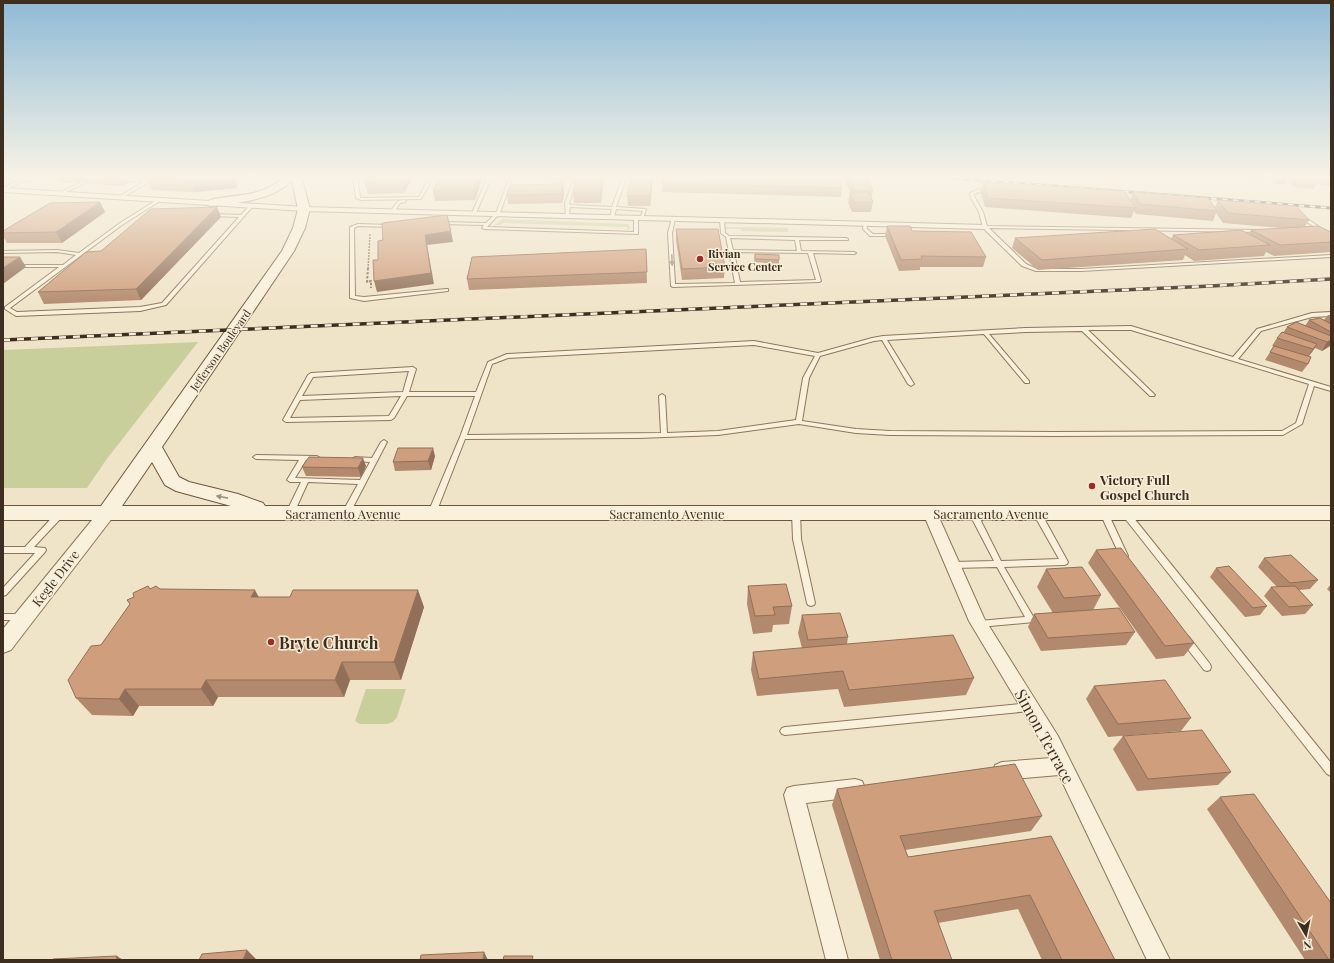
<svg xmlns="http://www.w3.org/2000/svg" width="1334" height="963" viewBox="0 0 1334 963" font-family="'Playfair Display',serif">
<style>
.green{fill:#c9cf9b}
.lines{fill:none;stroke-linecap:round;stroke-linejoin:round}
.service-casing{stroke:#8d765c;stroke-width:2}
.minor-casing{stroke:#8d765c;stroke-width:2}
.tertiary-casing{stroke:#8d765c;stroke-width:2}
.secondary-casing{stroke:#6f573f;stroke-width:2}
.path-far1{stroke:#8d765c;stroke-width:1.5;stroke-dasharray:2 1;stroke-linecap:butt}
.path{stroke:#8d765c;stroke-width:2;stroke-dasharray:2.5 1.5;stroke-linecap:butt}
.service{fill:#faf1dc;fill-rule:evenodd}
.minor{fill:#faf1dc;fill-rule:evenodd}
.tertiary{fill:#faf1dc;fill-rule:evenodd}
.secondary{fill:#faf1dc;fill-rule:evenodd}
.rail-far1-casing{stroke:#3d2e20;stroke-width:3}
.rail-casing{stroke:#3d2e20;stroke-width:3.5}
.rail-far1{stroke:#f7eed8;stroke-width:2;stroke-dasharray:5.5;stroke-linecap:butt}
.rail{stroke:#f7eed8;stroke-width:2.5;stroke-dasharray:7;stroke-linecap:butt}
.wall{fill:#b2896c}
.shaded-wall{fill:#916f58}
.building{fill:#cf9f7d;stroke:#916f58}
.oneway{fill:#9c907e}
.poi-dot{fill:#9e2a2b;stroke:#f7eed8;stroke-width:1.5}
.labels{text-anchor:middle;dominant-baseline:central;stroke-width:3;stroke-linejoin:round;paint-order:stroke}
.far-poi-label{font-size:11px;font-weight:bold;fill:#3d2e20;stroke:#f7eed8;text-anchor:start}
.far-street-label{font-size:11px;fill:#3d2e20;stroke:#f7eed8}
.poi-label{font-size:13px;font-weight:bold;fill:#3d2e20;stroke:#f7eed8;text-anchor:start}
.street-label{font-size:13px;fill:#3d2e20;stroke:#f7eed8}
.near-poi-label{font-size:16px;font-weight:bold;fill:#3d2e20;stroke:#f7eed8;text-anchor:start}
.near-street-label{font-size:16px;fill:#3d2e20;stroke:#f7eed8}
</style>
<rect width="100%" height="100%" fill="#f0e4c8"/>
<g class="green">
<polygon points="503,219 629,224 630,229 627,230 627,227 503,223 501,225 495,225"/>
<polygon points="726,227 788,228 788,232 741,231 741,229 726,229"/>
<polygon points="198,342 106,460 87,488 3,488 3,350"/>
<polygon points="366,689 406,689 397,717 393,722 387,724 360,724 355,721"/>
</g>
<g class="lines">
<defs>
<g id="service">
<polygon points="39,176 47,176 19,183 3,191 3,188 17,181"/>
<polygon points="94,176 99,176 62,194 59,193"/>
<polygon points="353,176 357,176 360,197 361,198 419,197 430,176 434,176 421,199 361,200 356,198"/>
<polygon points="488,176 492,176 476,213 473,214 472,213"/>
<polygon points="563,176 561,187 559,188 557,187 560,178 512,179 500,213 487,227 634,232 634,218 636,217 638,218 638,234 484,229 482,228 484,225 441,224 439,223 441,222 486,223 496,213 510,177"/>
<polygon points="623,176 627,176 616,207 646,209 643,219 640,218 643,211 616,209 614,217 612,218 610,217 612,209 570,207 569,216 566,217 565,203 573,181 584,181 586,182 584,183 576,183 569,203 570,205 612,207"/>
<polygon points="119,178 148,180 156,178 158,179 151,181 121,198 120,198 120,196 144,182 120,180 118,179"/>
<path d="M980,189h10l2,1c-4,2 -12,1 -18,4l1,4 8,14 4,14 273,4 2,1 -2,1 -271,-4 37,36 11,5h44l250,-14v2l-250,14h-45l-14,-5 -39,-38 -4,-16 -8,-14 -1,-5z"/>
<polygon points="160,198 163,199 122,225 10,308 17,312 140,307 162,303 239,217 212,216 210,215 211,214 241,215 251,204 254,205 166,305 140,311 16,316 5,309 5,307 59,267 3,267 3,265 63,265 76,255 57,252 3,253 3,251 57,250 79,253 120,223"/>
<polygon points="404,200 406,201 405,202 400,203 394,212 392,212 391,211 398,201"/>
<polygon points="1301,216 1303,216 1331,235 1331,238 1301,218"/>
<path d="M672,218l3,1 -3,14 3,51 60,-1 -9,-46 -5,-4 -1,-13 2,-1 2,1 1,13 4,3 117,2 2,1v1h-49l2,11 53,1 2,1 -2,1 -41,-1 8,28 -2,1 -146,5 -2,-1 -3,-53zM730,238l65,2 2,11 -64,-1zM734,252l74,1 8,27 -76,2z"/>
<polygon points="864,223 866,223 867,229 873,234 894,234 896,235 894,236 870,236 863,229"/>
<polygon points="358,224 390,225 392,226 390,227 358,226 354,228 355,296 364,297 446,289 448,289 448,291 364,301 350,298 350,227"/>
<path d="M1331,312v4l-19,1 -51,14 -23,28 93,28v4l-17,-5 -12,38 -19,11 -229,1 -164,-1 -34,-2 -57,-9 -81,11 -80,3 -173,1 -29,74 -4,3 -4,-3 32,-76 15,-41h-68l-13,22 -3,2 -105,2 -3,-2 25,-45 3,-2 102,-6 3,2 -7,23h67l12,-30 19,-8 247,-13 64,12 54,-15 11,-2 143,-8 105,-2 102,31 24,-28 55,-16zM1088,330h43l178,54 -13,39 -14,8 -228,1 -164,-1 -34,-2 -54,-8 7,-43 11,-22 54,-15 8,-1 26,44 3,2 3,-2 -27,-44 97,-6 41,49h4v-2l-40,-47 37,-2 56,-1 68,65h4l1,-1 -1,-1zM754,345l61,11 -12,22 -7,42 -78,11 -51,2 -2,-37 -3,-2 -3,2 2,37 -194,2 25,-71 16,-6zM409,371l-6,21 -101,4 11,-19zM401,396l-12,20 -99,2 10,-18z"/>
<polygon points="384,440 387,442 350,513 346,516 342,513 358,484 308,482 294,513 290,516 286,513 301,482 290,482 287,480 299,460 256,459 253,457 256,455 317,456 320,458 319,460 306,460 295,478 360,480 370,462 355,461 352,459 355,457 372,458 381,442"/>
<polygon points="61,510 64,511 65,513 64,515 34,547 45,548 46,550 45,552 6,595 3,596 3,588 35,553 3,553 3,547 25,547 58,511"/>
<polygon points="796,510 800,513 801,539 815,603 814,605 811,606 808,605 807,603 793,539 792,513"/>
<polygon points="973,510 977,513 1001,561 1059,559 1033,513 1034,511 1040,511 1068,562 1067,564 1064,565 1004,567 1034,618 1035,620 1034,622 979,627 976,626 975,624 976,622 979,621 1025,617 997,567 953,568 950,567 949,565 950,563 953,562 994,561 969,513"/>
<polygon points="1104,510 1108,513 1128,556 1127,558 1121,558 1120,556 1100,513"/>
<polygon points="1126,511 1129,512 1331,763 1331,776 1327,774 1123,516 1122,514"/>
<polygon points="3,614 22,614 25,615 26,617 25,619 22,620 3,620"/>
<polygon points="1186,636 1189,637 1210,664 1211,667 1210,670 1207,671 1204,670 1183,643 1182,640 1183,637"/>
<polygon points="1030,703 1033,704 1035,707 1033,710 1030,711 785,735 782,734 780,731 782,728 785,727"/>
</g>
<g id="minor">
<polygon points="3,188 304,207 985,225 989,227 985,229 304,211 3,192"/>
<polygon points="930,508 935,510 937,513 984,618 1058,736 1170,960 1147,960 1059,775 1002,780 995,777 993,771 995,765 1002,762 1051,758 969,621 923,513 925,510"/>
<polygon points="855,779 862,781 865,788 862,795 855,797 806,803 848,960 826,960 784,795 787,788 794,786"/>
</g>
<polygon id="tertiary" points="107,507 113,509 116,513 113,517 11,650 3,653 3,629 101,509"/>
<path id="secondary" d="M286,176h15l9,33 -5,19 -11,23 -132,196 17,30 10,5 49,12 25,9 2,3h1066v14h-1328v-14h98l181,-255 11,-23 5,-19 -6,-28c-22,20 -54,22 -82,25l-5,-3c5,-6 38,-7 48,-10 12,-3 23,-8 33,-17zM152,462l13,23 11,6 55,15h-109z"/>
</defs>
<use href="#service" class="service-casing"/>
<use href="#minor" class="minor-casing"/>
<use href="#tertiary" class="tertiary-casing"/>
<use href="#secondary" class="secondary-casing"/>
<polyline class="path-far1" points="368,269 370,234"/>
<polyline class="path" points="368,268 367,282 371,281 371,288"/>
<use href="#service" class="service"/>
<use href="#minor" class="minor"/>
<use href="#tertiary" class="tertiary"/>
<use href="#secondary" class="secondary"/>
<defs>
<polyline id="rail-far1" points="926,176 1331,208"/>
<polyline id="rail" points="3,340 1211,286 1331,279"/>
</defs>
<use href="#rail-far1" class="rail-far1-casing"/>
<use href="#rail" class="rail-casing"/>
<use href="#rail-far1" class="rail-far1"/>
<use href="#rail" class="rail"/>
</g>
<g class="wall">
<polygon points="56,176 126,176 129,182 122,186 86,183 84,179 78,182 59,182"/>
<polygon points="148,176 236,176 237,188 195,192 152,190 146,177"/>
<polygon points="368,176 413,176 404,193 368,194 364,182"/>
<polygon points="483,176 475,200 435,201 433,191"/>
<polygon points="603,176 603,184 601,203 574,203 573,193"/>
<polygon points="653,176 650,206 628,206 627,196"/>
<polygon points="848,176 866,176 873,191 871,199 873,202 871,212 852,212 848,202 850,192 846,184"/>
<polygon points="1194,176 1204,176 1203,178 1195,177"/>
<polygon points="1217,176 1237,176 1236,178 1218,177"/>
<polygon points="1241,176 1262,176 1263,178 1261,181 1243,179"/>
<polygon points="1263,176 1282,176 1287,181 1285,184 1275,184 1271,180 1266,179"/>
<polygon points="1286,176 1312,176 1313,177 1314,176 1331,176 1331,186 1321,185 1317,183 1314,189 1294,187 1285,178"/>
<polygon points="983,182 1130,200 1133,192 1215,207 1218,200 1309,220 1305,226 1331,232 1331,252 1274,256 1266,252 1264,256 1194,261 1185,255 1183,260 1038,270 1012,248 1015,238 1171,239 1173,235 1249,234 1251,230 1282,228 1223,223 1216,213 1213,221 1136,214 1134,211 1131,218 985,207 980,191"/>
<polygon points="662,183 842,188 841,197 662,192"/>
<polygon points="563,184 564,194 562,203 508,204 507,195"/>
<polygon points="100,202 105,212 62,243 7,243 3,236 3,231"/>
<polygon points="217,207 221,217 141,300 44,304 38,292 101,251"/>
<polygon points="887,226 912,231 986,257 983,267 920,267 920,270 899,271 885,236"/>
<polygon points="676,229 725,267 724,278 682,280 676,240"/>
<polygon points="646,249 647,283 469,290 467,279"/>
<polygon points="755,254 779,255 779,264 754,262"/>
<polygon points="1328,315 1331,315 1331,345 1322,351 1315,348 1308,357 1308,364 1302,372 1265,360 1274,346 1278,348 1272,346 1277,338 1283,333 1287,327 1305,326 1309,320 1324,320"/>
<polygon points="435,456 431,470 395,471 393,462"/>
<polygon points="366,466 361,477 306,476 302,467"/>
<polygon points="1096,550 1194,643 1184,656 1156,659 1088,563"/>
<polygon points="1264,558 1318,580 1310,589 1299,590 1313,605 1305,614 1282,616 1264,596 1271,587 1277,587 1258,567"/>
<polygon points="1216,568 1267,606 1260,615 1245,617 1210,577"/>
<polygon points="1046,569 1101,595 1093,610 1135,632 1126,645 1041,651 1028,627 1034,614 1053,613 1037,587"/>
<polygon points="1331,584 1331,593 1327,589"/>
<polygon points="148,586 150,589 259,597 424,607 401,680 350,680 344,697 218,697 213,706 139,706 133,716 92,715 76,698 101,645 130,604"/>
<polygon points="748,586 792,606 789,624 773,625 772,632 753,634 747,604"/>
<polygon points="802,615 848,637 847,644 974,678 966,695 844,707 838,689 757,696 751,670 753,652 802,648 798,633"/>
<polygon points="1094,686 1191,718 1181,731 1108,737 1086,699"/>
<polygon points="1123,736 1231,772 1218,785 1137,791 1113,749"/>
<polygon points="837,789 1042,816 1031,831 905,850 908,857 1051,836 1115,960 1042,960 1018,909 938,923 952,960 880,960 832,805"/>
<polygon points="1220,797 1331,960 1305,960 1207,809"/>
</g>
<g class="shaded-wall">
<polygon points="75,176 91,176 83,177 84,179 78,182"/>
<polygon points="126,176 129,182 122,186 119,179"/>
<polygon points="221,176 236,176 237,188 195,192 190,180"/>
<polygon points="404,176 413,176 404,193 401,181"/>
<polygon points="478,176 483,176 475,200 473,190"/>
<polygon points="603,176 603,184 601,203 600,193"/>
<polygon points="652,176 653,176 650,206 650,196"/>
<polygon points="563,184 564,194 562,203 561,194"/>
<polygon points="100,202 105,212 62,243 56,232"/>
<polygon points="217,207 221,217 141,300 136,289"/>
<polygon points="451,231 453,242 427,245 434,284 377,292 374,281 425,235"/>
<polygon points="20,257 26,267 3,284 3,268"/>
<polygon points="1331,340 1331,345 1330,346 1322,351 1327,342"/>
<polygon points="1317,344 1312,352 1307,358 1313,349"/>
<polygon points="433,448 435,456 431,470 428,461"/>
<polygon points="363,458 366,466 361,477 358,468"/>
<polygon points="255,590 264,607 251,597"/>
<polygon points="418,590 424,607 401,680 394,662"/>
<polygon points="342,662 350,680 344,697 335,680"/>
<polygon points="206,680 218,697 213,706 201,689"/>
<polygon points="125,689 139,706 133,716 119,699"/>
<polygon points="247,950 257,960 243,960"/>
<polygon points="484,952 488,960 483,960"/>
<polygon points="117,956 123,960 116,960"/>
</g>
<g class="building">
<polygon points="85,176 126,176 119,179 83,177"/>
<polygon points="148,176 221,176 190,180 146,177"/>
<polygon points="368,176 404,176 401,181 364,182"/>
<polygon points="440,176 478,176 473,190 433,191"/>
<polygon points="576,176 603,176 600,193 573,193"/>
<polygon points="631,176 652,176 650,196 627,196"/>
<polygon points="662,176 837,176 842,188 662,183"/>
<polygon points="848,176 866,176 873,191 855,190"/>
<polygon points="1247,176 1262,176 1263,178"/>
<polygon points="1271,176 1282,176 1287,181 1277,180 1273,176"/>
<polygon points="1293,176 1312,176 1318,182 1297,180"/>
<polygon points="1320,176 1331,176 1331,180 1324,179"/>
<polygon points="983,182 1124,191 1136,208 988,198"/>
<polygon points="563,184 561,194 507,195 510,185"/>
<polygon points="850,192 868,192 873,202 854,202"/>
<polygon points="1133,192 1208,198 1217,211 1140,204"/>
<polygon points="1218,200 1296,206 1309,220 1228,213"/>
<polygon points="100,202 56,232 3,233 3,231 50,203"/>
<polygon points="217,207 136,289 38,292 86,252 101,251 151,209"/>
<polygon points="447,215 451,231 425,235 431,273 374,281 373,260 378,260 378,241 383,240 382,223"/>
<polygon points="887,226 910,226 912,231 971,232 986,257 921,256 922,259 901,260"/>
<polygon points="1318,226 1331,232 1331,242 1280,245 1251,230"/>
<polygon points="676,229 718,229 725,267 682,269"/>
<polygon points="1155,229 1188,249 1042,260 1015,238"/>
<polygon points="1241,230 1270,245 1199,250 1173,235"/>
<polygon points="646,249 647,272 467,279 472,257"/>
<polygon points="755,254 779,255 779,260 755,259"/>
<polygon points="3,257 20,257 3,268"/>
<polygon points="1320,318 1331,324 1331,332 1309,320"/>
<polygon points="1296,322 1331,336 1331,340 1327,342 1287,327"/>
<polygon points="1282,332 1317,344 1313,349 1277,338"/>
<polygon points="1274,346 1311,357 1308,364 1270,352"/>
<polygon points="398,448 433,448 428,461 393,462"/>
<polygon points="309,457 363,458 358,468 302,467"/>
<polygon points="1121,548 1194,643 1165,646 1096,550"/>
<polygon points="1291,555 1318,580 1290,583 1264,558"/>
<polygon points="1229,566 1267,606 1253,608 1216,568"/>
<polygon points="1082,567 1101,595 1064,598 1046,569"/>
<polygon points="786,584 792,606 773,607 775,615 755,616 748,586"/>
<polygon points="148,586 150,589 156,586 160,589 255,590 251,597 290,597 293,590 418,590 394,662 342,662 335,680 206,680 201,689 125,689 119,699 76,698 68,680 91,646 101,645 130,604 127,600 134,597 133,593"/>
<polygon points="1295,586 1313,605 1289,607 1271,587"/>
<polygon points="1119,608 1135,632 1048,638 1034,614"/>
<polygon points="840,613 848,637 808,640 802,615"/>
<polygon points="953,635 974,678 849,690 843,671 759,679 753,652"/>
<polygon points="1165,680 1191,718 1118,724 1094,686"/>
<polygon points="1202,730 1231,772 1148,779 1123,736"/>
<polygon points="1015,764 1042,816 900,836 908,857 1051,836 1115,960 1062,960 1030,895 934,911 952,960 892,960 837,789"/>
<polygon points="1254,794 1331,903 1331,960 1329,960 1220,797"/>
<polygon points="247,950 243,960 199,960 202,954"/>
<polygon points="484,952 483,960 420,960 421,955"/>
<polygon points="117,956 116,960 52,960 53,959"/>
<polygon points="504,956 533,956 532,960 503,960"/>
</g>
<defs><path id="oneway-solid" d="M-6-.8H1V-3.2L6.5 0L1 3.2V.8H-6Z"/></defs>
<g class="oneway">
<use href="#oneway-solid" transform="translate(672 260) rotate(88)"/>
<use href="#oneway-solid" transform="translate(222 497) rotate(-169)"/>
</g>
<linearGradient id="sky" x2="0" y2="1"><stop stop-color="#8fbad6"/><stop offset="0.57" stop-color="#f8f3e6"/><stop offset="1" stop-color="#f8f3e6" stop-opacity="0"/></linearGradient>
<rect width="1334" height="311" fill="url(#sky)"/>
<g class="poi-dot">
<circle cx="700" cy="259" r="4"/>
<circle cx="1092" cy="486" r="4"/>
<circle cx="271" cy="642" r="4"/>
</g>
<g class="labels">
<g class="far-poi-label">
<text x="708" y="253">Rivian<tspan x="708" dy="13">Service Center</tspan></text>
</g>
<g class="far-street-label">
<text transform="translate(220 350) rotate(-55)">Jefferson Boulevard</text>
</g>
<g class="poi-label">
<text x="1100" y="479">Victory Full<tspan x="1100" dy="15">Gospel Church</tspan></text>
</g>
<g class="street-label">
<text x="343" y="513">Sacramento Avenue</text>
<text x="667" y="513">Sacramento Avenue</text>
<text x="991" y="513">Sacramento Avenue</text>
<text transform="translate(55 578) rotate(-52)">Kegle Drive</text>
</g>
<g class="near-poi-label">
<text x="279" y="642">Bryte Church</text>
</g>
<g class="near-street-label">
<text transform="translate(1045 736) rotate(61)">Simon Terrace</text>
</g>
</g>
<rect width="1334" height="963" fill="none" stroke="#3d2e20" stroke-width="8"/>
<g transform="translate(1306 935) rotate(171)" stroke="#f7eed8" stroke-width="3" paint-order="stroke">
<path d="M0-3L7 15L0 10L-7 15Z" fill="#3d2e20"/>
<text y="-6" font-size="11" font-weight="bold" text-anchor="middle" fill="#3d2e20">N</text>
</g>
</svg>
